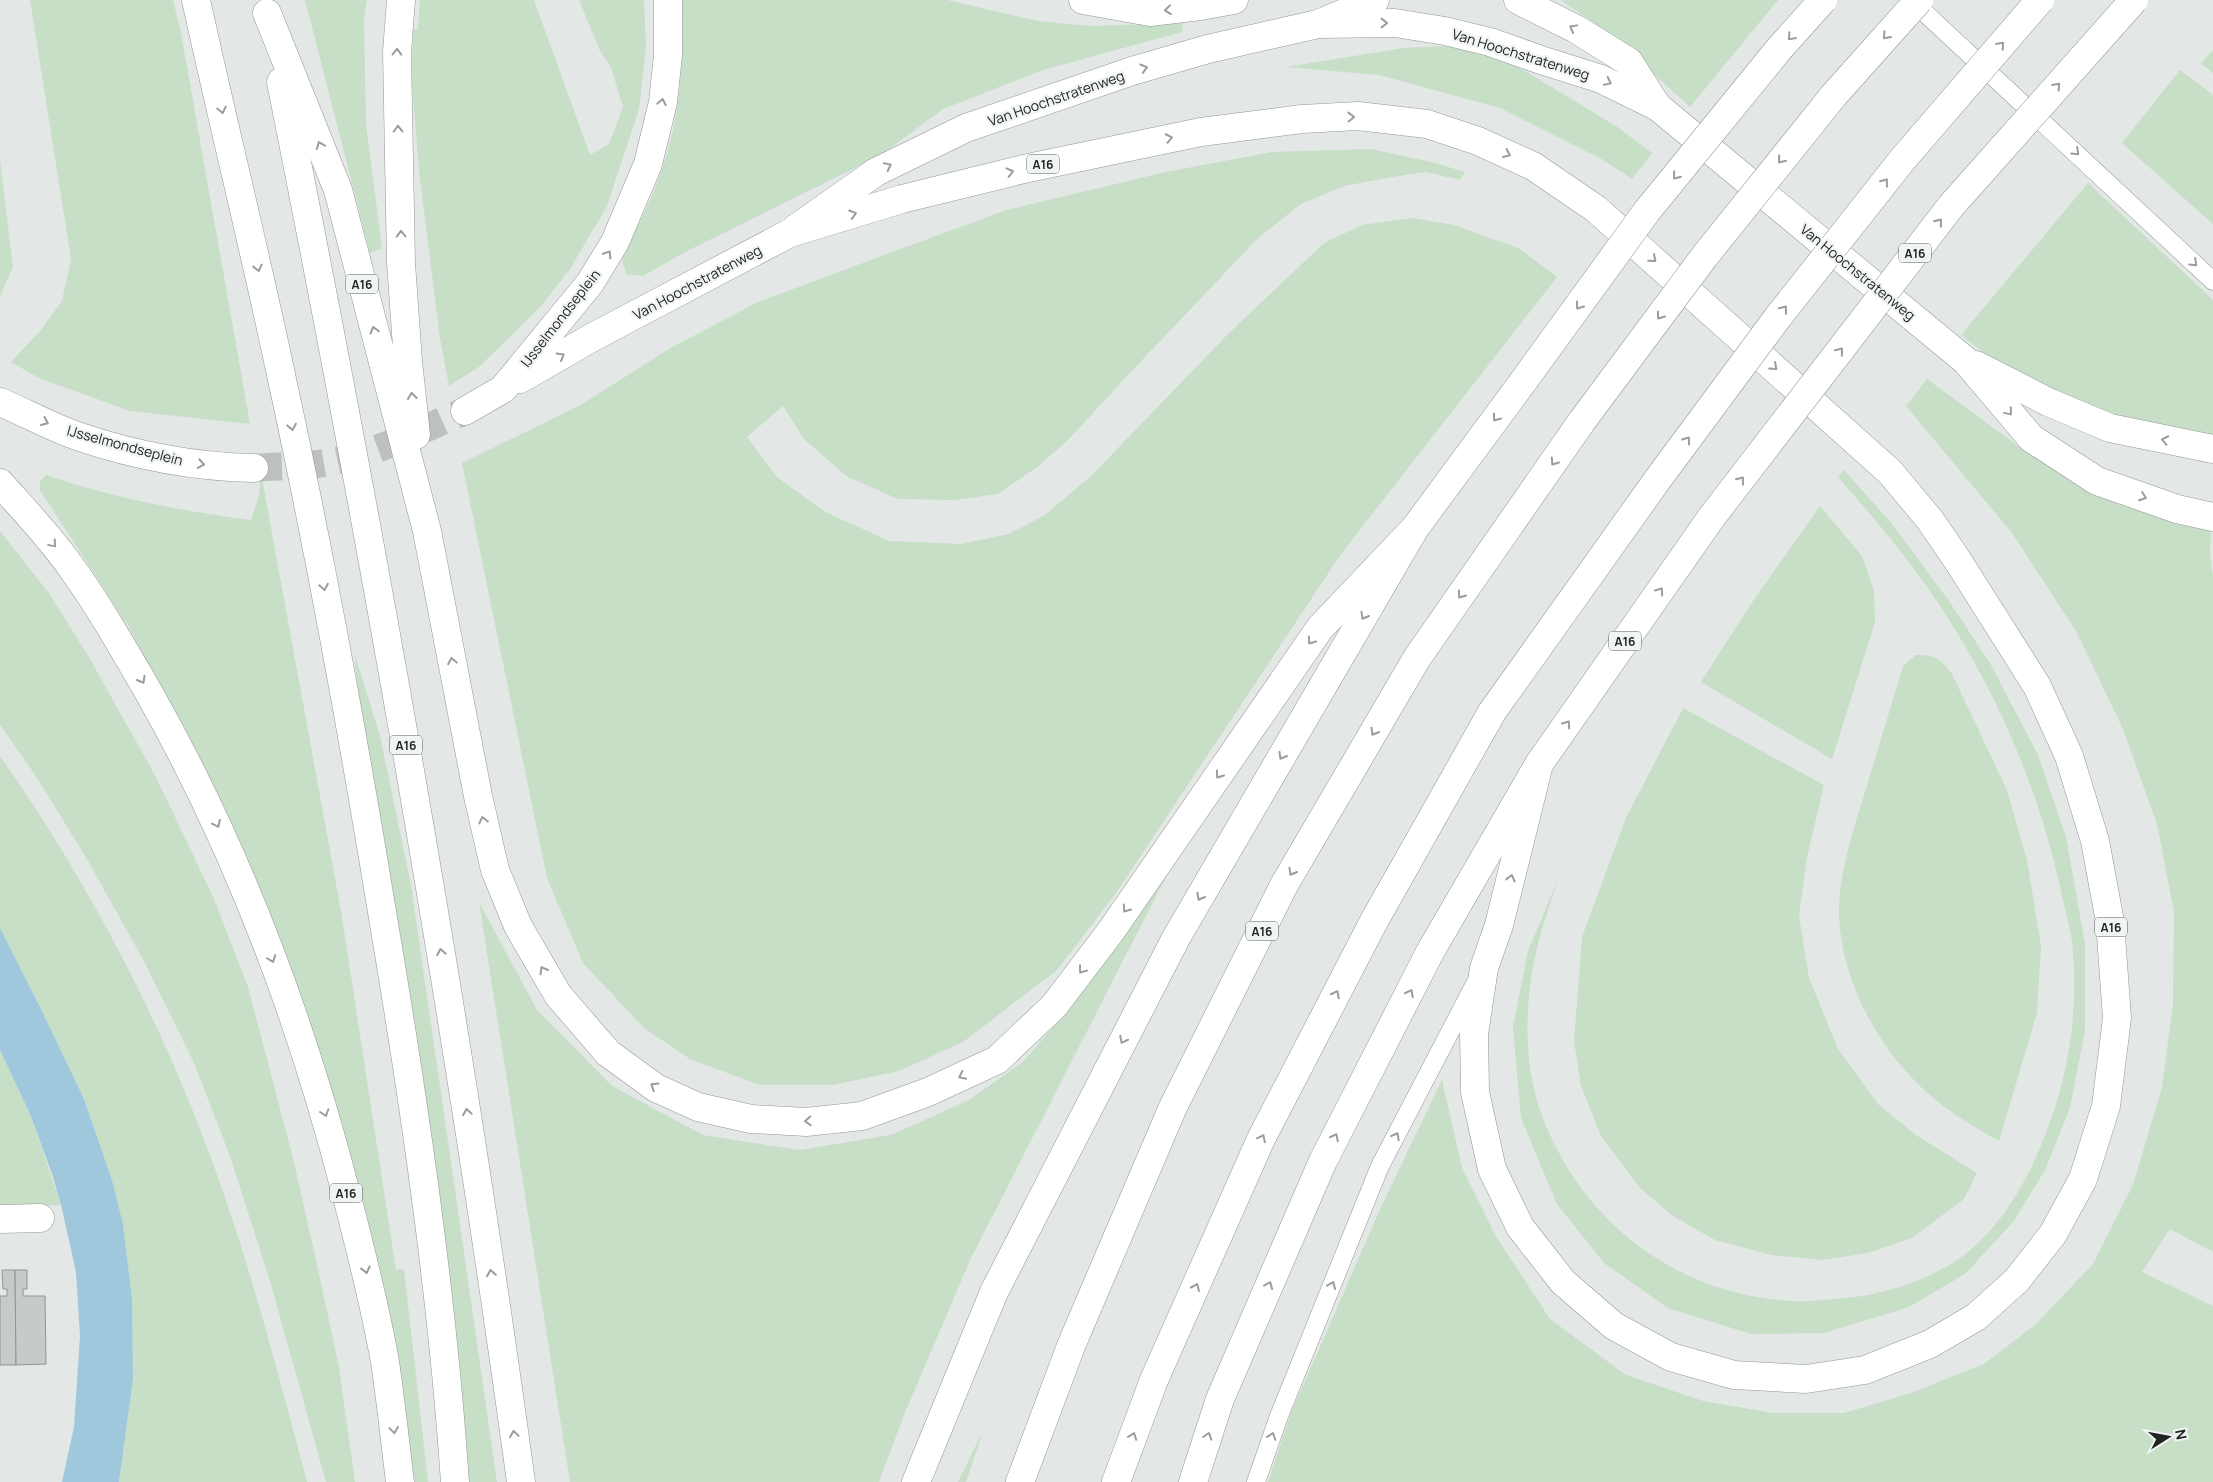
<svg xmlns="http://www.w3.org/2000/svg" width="2213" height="1482" viewBox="0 0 2213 1482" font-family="Manrope,sans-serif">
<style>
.green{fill:#c7dec7}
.water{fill:#9fc8dd}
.building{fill:#c6caca;stroke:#909495}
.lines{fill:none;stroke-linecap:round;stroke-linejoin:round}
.primary-tunnel{stroke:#bcc0bf;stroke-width:28;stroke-dasharray:28 14;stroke-linecap:butt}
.service-casing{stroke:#939796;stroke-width:19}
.minor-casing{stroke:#939796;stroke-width:29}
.tertiary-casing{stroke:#939796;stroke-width:29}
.primary-casing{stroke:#939796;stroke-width:29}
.motorway-casing{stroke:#939796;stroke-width:29}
.service{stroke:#fff;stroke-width:18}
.minor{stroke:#fff;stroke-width:28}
.tertiary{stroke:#fff;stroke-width:28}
.primary{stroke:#fff;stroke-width:28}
.motorway{stroke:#fff;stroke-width:28}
.motorway-bridge-casing{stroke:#939796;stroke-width:29;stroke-linecap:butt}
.motorway-bridge{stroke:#fff;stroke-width:28}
.oneway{stroke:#9b9c9c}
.labels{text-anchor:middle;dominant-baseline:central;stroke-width:4.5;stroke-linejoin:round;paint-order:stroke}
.shield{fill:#f0f4f4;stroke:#5f6161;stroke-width:1}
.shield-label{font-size:12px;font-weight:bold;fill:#212222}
.street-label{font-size:14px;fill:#212222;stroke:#f0f4f4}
</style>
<rect width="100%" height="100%" fill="#e3e7e6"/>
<g class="green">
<polygon points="30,0 173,0 181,33 250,424 130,411 39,378 11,362 41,330 62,301 71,259"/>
<polygon points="305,0 367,0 364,19 366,124 382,248 370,253"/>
<polygon points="420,0 534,0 590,155 609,144 623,107 611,67 600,51 579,0 644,0 646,47 639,109 607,206 570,269 540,307 480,366 449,386 440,338 419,170 412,84 413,30 418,29"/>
<path d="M682,0h265l91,21 28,3 25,2 92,-3 -1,9 -139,38 -100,39 -62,46 -194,96 -44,25 -17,-2 -5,-19c12,-21 24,-42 33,-64 26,-61 30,-127 28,-191z"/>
<polygon points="1561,0 1778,0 1690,107 1610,34"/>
<polygon points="1446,46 1477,51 1510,62 1616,126 1652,153 1632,179 1603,160 1500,108 1379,75 1286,67 1404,48"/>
<polygon points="2213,50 2213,73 2201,64"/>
<polygon points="2180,70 2213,95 2213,224 2122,143"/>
<polygon points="1371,149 1435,163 1465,172 1460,180 1426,172 1393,177 1344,186 1301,204 1258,238 1127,376 1068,440 1037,467 998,494 955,500 898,499 846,476 804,439 783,406 747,437 777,477 825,512 889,541 961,544 1009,534 1045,515 1091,476 1228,334 1324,243 1362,225 1413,218 1454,225 1518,248 1557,277 1341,554 1116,893 1057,970 963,1042 899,1071 833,1085 760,1085 690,1059 644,1028 583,963 547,878 462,463 581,405 667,350 758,302 1006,210 1166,172 1272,152"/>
<polygon points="0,160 13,267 0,296"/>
<polygon points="2088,183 2213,300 2213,438 2136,421 2085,407 1989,357 1961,335"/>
<polygon points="1927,379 2026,452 2076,481 2211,529 2210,554 2213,577 2213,1252 2170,1229 2142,1272 2213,1306 2213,1482 1268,1482 1291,1413 1382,1205 1442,1080 1462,1168 1495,1235 1550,1319 1626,1375 1703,1401 1773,1413 1844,1413 1911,1393 1984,1364 2035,1325 2093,1264 2133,1185 2162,1087 2173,1004 2174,912 2157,824 2123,729 2076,631 2012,533 1906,406"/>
<path d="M1844,470l48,54 57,77 42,64 47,90 28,82 19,107v86l-15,78 -25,62 -31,51 -49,53 -56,33 -85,26 -73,1 -83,-26 -64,-45 -47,-59 -36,-86 -8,-91 15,-76 29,-69c-6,20 -14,41 -19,62 -14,55 -16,123 6,177 42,105 136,175 250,180 13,1 27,-1 40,-2 43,-2 96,-18 130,-44 41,-31 66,-80 84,-127 21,-56 30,-117 25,-176 -1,-19 -7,-38 -11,-56 -22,-105 -64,-202 -123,-292 -30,-45 -65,-86 -101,-127z"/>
<path d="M261,473l80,438 55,359 8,-1 24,213h-13l-17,-108 -196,-609 -73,-138 -89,-137v-9l6,-6c67,23 136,36 205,45l8,-25z"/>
<polygon points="1820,506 1862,556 1874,590 1875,622 1832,759 1701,682 1751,604"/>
<polygon points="0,531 48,592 90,659 156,777 214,899 248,987 293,1158 318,1269 339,1367 355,1482 326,1482 270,1281 230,1156 194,1063 144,961 88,861 38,779 0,725"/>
<polygon points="354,652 380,736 411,885 497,1482 461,1482 362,734"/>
<path d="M1916,655c19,0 24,3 36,19l55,116 20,70 14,86 -4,67 -38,128c-29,-16 -57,-33 -80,-56 -51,-50 -89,-128 -78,-201 5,-32 15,-64 25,-95 12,-41 25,-82 37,-123z"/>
<polygon points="1683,708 1824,785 1807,857 1799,916 1809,978 1838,1049 1879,1105 1916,1135 1977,1173 1964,1199 1912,1238 1868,1253 1822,1260 1772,1255 1715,1240 1673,1216 1640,1188 1601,1136 1581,1086 1574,1041 1582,937 1626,818"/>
<path d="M0,756c88,125 163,268 215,413 37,102 64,208 92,313h-188l14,-103 -1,-80 -9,-75 -11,-44 -28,-81 -42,-88 -42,-83z"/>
<polygon points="1171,867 970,1260 904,1415 879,1482 570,1482 479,902 537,1010 612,1086 703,1135 799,1150 891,1135 969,1100 1023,1062 1075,1001"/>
<polygon points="0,1050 30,1114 61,1205 0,1206"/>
<polygon points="983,1431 966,1482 958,1482"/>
</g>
<polygon class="water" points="0,928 42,1011 84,1099 112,1180 123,1224 132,1299 133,1379 119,1482 62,1482 74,1427 80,1336 76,1272 61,1205 53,1177 30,1114 0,1050"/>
<g class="building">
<polygon points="2,1270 15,1270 16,1365 0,1365 0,1296 7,1296 7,1289 3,1289"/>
<polygon points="15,1270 27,1270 27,1289 23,1289 23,1296 45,1296 46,1364 16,1365"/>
</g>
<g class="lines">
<path class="primary-tunnel" d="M254,468c23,-2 47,-1 70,-5 49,-7 96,-33 141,-52"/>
<defs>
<g id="service">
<polyline points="1911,0 2213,281"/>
<polyline points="1256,1482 1279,1416 1380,1166 1475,984"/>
</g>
<g id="minor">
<polyline points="1318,24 1375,0"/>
<polyline points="0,1219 40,1218"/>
</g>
<g id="tertiary">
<polyline points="1083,0 1150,12 1200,6 1234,0"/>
<polyline points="1518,0 1576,29 1629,62 1657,106"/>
<polyline points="795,229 876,172 966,128 1132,71 1208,49 1318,24 1395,23 1445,31 1490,42 1541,60 1601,79 1658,107 1966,361 2031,438 2097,481 2177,509 2213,517"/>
<polyline points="1976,365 2048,402 2110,428 2213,449"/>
</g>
<g id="primary">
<polyline points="520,379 593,337 790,233"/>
<path d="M0,402c26,11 51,25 77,34 56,19 119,31 177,32"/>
<polyline points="465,411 503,389 590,283 615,242 648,164 663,102 668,55 668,0"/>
</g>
<g id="motorway">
<path d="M196,0c28,128 60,255 87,384 38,175 70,351 99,528 32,189 60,379 73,570"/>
<polyline points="401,0 397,52 401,263 408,361 416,435"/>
<polyline points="267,13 338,190 427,531 478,796 495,870 518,926 558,995 608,1053 656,1088 698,1107 751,1119 806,1122 862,1116 928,1092 997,1060 1054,1006 1111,931 1320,628 1415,528"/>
<path d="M281,82c93,465 176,931 240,1400"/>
<polyline points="790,233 902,199 1028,168 1201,132 1302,119 1358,116 1427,124 1478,141 1533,166 1596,209 1890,472 1930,520 1958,561 2037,686 2069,756 2095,841 2110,922 2117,1018 2106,1106 2083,1179 2053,1234 2017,1280 1976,1317 1930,1344 1865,1370 1806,1379 1734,1375 1671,1357 1614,1326 1563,1282 1520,1227 1492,1169 1475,1092 1474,1034 1484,968 1499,925 1539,764"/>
<path d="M0,483c24,27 50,54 71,84 29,40 53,83 78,126 89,157 153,328 198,504 14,54 28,109 38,165 6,40 10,80 15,120"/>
<polyline points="916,1482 994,1292 1176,938 1415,528 1525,379"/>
<polyline points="1020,1482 1071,1346 1173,1107 1284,885 1417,658 1582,421"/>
<polyline points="1116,1482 1154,1380 1261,1139 1374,921 1492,712 1658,479"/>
<polyline points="1193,1482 1220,1399 1323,1161 1430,952 1539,764 1711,518"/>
</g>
</defs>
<use href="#service" class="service-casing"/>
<use href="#minor" class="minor-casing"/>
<use href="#tertiary" class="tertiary-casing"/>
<use href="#primary" class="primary-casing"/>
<use href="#motorway" class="motorway-casing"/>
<use href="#service" class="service"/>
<use href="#minor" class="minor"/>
<use href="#tertiary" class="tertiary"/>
<use href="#primary" class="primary"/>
<use href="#motorway" class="motorway"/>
<defs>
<g id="motorway-bridge">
<polyline points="1525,379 1647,211 1779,49 1823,0"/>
<polyline points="1582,421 1704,257 1834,95 1919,0"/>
<polyline points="1658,479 1778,317 1903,159 2040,0"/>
<polyline points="1711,518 1951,206 2134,0"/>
</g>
</defs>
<use href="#motorway-bridge" class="motorway-bridge-casing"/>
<use href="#motorway-bridge" class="motorway-bridge"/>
</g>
<defs><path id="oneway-chevron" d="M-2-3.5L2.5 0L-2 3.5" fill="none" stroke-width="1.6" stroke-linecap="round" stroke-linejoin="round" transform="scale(1.25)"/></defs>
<g class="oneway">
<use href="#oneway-chevron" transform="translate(1168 10) rotate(174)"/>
<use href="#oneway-chevron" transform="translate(1384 23)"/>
<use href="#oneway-chevron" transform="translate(1573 28) rotate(-151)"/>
<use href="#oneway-chevron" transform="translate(1886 36) rotate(132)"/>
<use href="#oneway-chevron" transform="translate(1791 37) rotate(131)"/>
<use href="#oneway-chevron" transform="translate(2001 45) rotate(-49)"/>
<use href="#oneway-chevron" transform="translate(397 52) rotate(-89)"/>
<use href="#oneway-chevron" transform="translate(1144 68) rotate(-17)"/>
<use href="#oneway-chevron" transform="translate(1608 82) rotate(26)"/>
<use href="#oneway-chevron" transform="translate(2057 86) rotate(-48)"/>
<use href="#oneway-chevron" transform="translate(662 102) rotate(-80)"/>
<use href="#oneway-chevron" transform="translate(222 110) rotate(77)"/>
<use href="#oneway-chevron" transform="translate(1351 117) rotate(-1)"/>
<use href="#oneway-chevron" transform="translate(398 129) rotate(-91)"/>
<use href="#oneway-chevron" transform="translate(1169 138) rotate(-12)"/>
<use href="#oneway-chevron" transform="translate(320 145) rotate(-112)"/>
<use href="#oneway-chevron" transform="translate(2076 152) rotate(43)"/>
<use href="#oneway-chevron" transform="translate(1507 154) rotate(25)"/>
<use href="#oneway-chevron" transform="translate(1781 160) rotate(129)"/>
<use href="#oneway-chevron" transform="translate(888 166) rotate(-26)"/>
<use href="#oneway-chevron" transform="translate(1010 172) rotate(-14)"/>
<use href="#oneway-chevron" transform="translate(1676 176) rotate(129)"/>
<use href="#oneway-chevron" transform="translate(1885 182) rotate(-52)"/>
<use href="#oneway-chevron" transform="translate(853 214) rotate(-17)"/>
<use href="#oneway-chevron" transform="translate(1939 222) rotate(-52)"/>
<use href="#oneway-chevron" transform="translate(401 234) rotate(-91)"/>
<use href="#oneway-chevron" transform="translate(608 254) rotate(-58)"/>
<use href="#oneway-chevron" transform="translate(1653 259) rotate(41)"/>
<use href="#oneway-chevron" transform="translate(2194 263) rotate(43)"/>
<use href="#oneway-chevron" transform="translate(258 268) rotate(77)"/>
<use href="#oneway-chevron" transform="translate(1579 306) rotate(126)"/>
<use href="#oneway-chevron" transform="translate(1784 309) rotate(-52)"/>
<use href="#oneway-chevron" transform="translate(1660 316) rotate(126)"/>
<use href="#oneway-chevron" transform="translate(374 330) rotate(-105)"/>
<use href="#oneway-chevron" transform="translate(1840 351) rotate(-52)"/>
<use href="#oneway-chevron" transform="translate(561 356) rotate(-30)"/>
<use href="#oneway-chevron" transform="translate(1774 367) rotate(42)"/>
<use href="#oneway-chevron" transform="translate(412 396) rotate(-96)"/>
<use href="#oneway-chevron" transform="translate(2009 412) rotate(50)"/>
<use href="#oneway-chevron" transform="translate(1496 418) rotate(126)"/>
<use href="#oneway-chevron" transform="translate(45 422) rotate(24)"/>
<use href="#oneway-chevron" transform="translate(292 427) rotate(79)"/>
<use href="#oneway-chevron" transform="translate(1687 440) rotate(-54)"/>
<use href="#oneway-chevron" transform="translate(2165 440) rotate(-168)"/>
<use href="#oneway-chevron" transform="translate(1554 462) rotate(125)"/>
<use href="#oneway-chevron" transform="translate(201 464) rotate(10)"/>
<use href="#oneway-chevron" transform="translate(1741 480) rotate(-52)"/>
<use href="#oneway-chevron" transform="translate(2143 497) rotate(20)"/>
<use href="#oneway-chevron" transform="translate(53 544) rotate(50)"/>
<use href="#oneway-chevron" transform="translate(324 587) rotate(80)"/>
<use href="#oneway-chevron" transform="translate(1660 591) rotate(-55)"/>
<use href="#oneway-chevron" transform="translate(1461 595) rotate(125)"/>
<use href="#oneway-chevron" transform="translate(1364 616) rotate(120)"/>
<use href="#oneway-chevron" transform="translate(1311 641) rotate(125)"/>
<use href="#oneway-chevron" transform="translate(452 661) rotate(-101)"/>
<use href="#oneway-chevron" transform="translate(142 680) rotate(60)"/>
<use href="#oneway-chevron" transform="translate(1567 724) rotate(-55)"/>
<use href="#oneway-chevron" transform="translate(1374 732) rotate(120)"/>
<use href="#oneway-chevron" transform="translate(1282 756) rotate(120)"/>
<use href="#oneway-chevron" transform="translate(1219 775) rotate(125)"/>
<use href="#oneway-chevron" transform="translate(483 820) rotate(-103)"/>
<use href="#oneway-chevron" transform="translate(217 824) rotate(64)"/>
<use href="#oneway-chevron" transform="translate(1292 872) rotate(120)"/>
<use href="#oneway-chevron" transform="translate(1511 878) rotate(-76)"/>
<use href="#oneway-chevron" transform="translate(1200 897) rotate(120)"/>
<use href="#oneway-chevron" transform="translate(1126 909) rotate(125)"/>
<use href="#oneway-chevron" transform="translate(441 952) rotate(-100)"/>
<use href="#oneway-chevron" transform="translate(272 959) rotate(69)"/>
<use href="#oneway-chevron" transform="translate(543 970) rotate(-120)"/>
<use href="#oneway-chevron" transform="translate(1082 970) rotate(127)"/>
<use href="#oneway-chevron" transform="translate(1410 993) rotate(-63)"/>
<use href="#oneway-chevron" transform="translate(1336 994) rotate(-63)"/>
<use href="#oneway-chevron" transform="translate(1123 1040) rotate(117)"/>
<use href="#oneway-chevron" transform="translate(962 1076) rotate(154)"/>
<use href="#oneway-chevron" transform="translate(654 1086) rotate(-148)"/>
<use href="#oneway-chevron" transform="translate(467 1112) rotate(-99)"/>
<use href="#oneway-chevron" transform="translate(325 1113) rotate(72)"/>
<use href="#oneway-chevron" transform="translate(808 1121) rotate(177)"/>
<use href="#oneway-chevron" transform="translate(1396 1136) rotate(-62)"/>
<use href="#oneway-chevron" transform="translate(1335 1137) rotate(-63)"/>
<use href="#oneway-chevron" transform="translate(1262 1138) rotate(-64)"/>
<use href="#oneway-chevron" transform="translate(366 1270) rotate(76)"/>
<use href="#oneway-chevron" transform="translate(491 1273) rotate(-99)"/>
<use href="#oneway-chevron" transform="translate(1269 1285) rotate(-67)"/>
<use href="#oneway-chevron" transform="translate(1332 1285) rotate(-68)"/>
<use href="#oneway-chevron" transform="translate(1196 1287) rotate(-66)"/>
<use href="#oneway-chevron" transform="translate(394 1430) rotate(82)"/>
<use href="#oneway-chevron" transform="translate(514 1434) rotate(-98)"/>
<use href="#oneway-chevron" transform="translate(1133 1436) rotate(-70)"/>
<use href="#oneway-chevron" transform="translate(1208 1436) rotate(-72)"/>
<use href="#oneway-chevron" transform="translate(1272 1436) rotate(-71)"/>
</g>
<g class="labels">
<g class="shield">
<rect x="1027" y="154.5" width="32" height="19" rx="4"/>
<rect x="1899" y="243.5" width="32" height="19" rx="4"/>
<rect x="346" y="274.5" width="32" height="19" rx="4"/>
<rect x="1609" y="631.5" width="32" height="19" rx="4"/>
<rect x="390" y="735.5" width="32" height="19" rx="4"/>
<rect x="2095" y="917.5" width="32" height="19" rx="4"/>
<rect x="1246" y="921.5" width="32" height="19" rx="4"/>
<rect x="330" y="1183.5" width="32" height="19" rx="4"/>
</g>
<g class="shield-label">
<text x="1043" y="164">A16</text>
<text x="1915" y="253">A16</text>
<text x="362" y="284">A16</text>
<text x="1625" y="641">A16</text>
<text x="406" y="745">A16</text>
<text x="2111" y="927">A16</text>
<text x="1262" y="931">A16</text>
<text x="346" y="1193">A16</text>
</g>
<g class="street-label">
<text transform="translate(1521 54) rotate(17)">Van Hoochstratenweg</text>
<text transform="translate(1056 98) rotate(-19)">Van Hoochstratenweg</text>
<text transform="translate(1858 272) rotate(39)">Van Hoochstratenweg</text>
<text transform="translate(697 282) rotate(-28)">Van Hoochstratenweg</text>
<text transform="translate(560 318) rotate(-52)">IJsselmondseplein</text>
<text transform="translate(125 445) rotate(15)">IJsselmondseplein</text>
</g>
</g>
<g transform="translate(2168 1437) rotate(79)" stroke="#f0f4f4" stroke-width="4" paint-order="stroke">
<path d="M0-4L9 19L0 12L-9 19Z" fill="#212222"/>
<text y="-8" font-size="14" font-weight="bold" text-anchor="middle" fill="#212222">N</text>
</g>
</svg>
